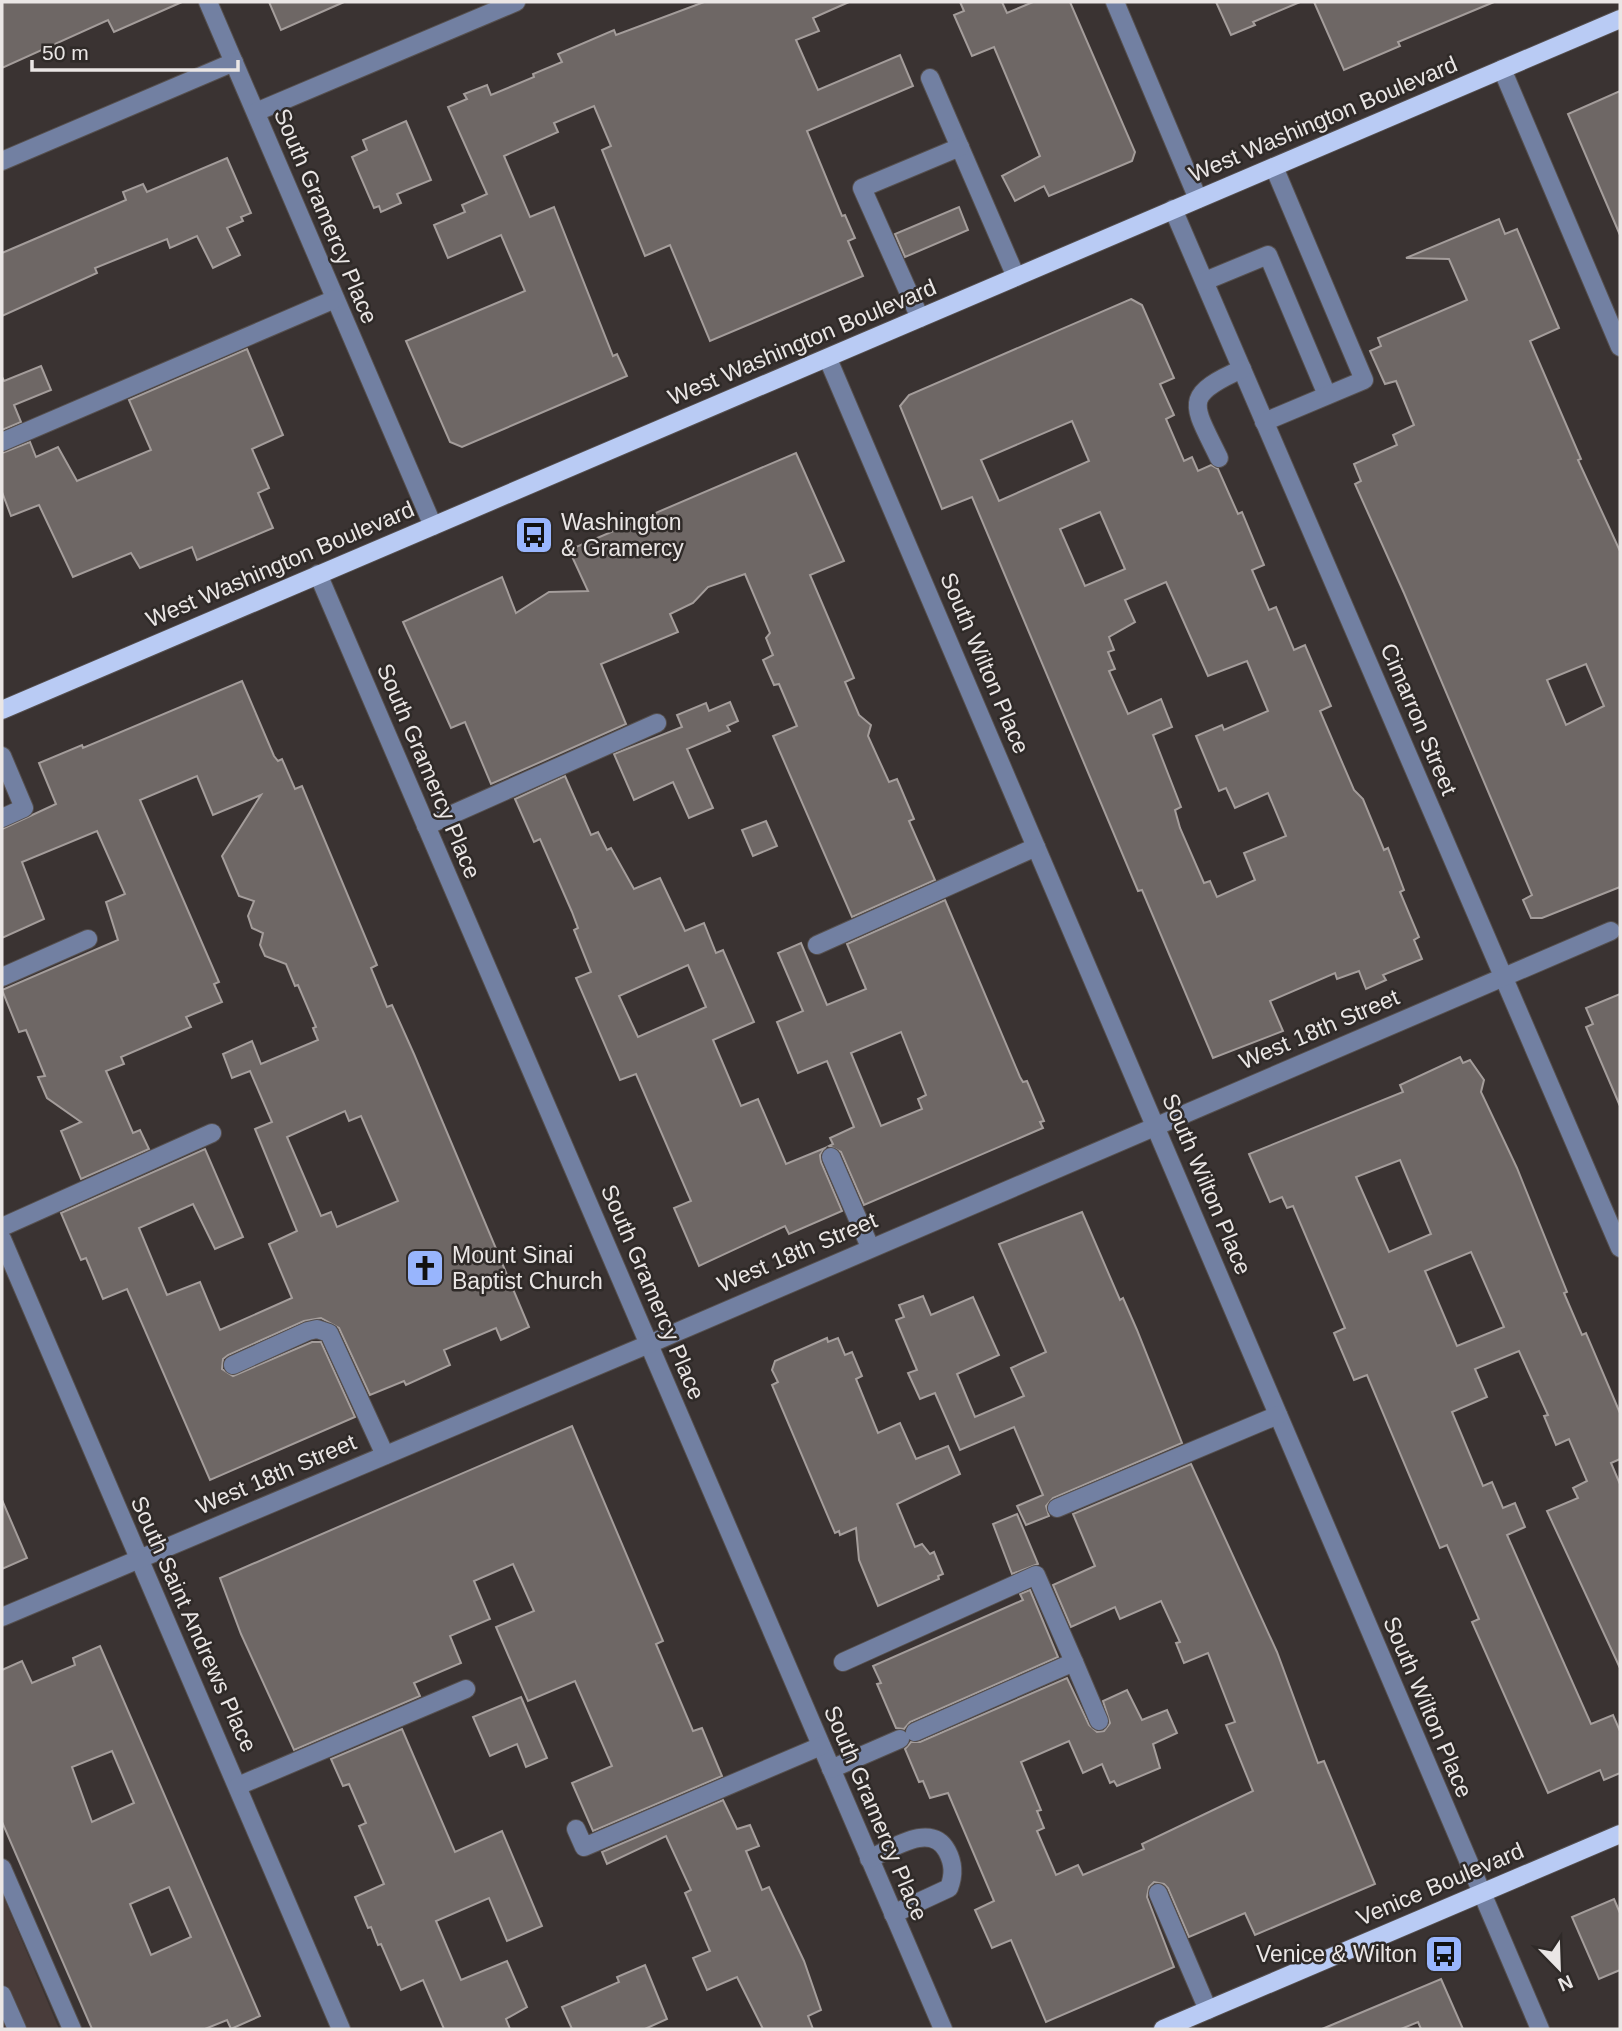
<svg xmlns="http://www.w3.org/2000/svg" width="1622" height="2031" viewBox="0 0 1622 2031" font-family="Helvetica,sans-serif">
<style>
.built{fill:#493c3a}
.building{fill:#6e6765;stroke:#a49d9b;stroke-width:2;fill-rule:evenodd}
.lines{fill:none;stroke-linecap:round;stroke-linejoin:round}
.minor-casing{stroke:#56504f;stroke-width:20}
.major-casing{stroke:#56504f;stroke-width:20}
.minor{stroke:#7280a2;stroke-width:18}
.major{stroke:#b9cbf4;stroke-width:18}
.labels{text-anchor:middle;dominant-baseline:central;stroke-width:5;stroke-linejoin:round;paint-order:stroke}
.street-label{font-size:23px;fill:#eae6e5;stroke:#2f2a28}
.poi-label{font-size:23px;fill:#eae6e5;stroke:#2f2a28;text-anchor:start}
</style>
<rect width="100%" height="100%" fill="#3a3332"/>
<polygon class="built" points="2,1893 59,2029 2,2029"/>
<g class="building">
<polygon points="2,2 182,2 114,32 108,20 2,68"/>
<polygon points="269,2 344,2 281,30"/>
<polygon points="704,2 849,2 813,18 819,31 796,40 818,90 900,55 913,86 807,131 842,216 845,215 855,238 848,241 863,276 710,341 670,245 645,256 602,150 611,146 594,106 554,123 558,132 504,156 530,217 554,207 613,356 617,354 627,376 462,447 450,442 406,341 525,291 501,235 448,258 434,225 465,212 462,205 487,194 448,107 467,99 464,94 487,85 491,95 534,77 533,74 562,62 558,54 614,30 616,35"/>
<polygon points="960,2 1002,2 1007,13 1033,2 1070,2 1135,152 1132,161 1049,196 1044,186 1015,201 1002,176 1040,156 994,47 972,56 954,15 964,11"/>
<polygon points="1216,2 1300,2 1253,22 1255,25 1231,35"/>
<polygon points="1314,2 1494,2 1398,42 1400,46 1344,70"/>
<polygon points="1620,91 1620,235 1568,114"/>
<polygon points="406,121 431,180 397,194 401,203 381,212 379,206 374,208 352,157 367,150 363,140"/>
<polygon points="227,158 251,213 241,217 243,221 227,228 240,255 213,268 197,236 170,248 167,239 95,268 97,273 2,316 2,253 126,200 123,192 143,184 147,192"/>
<polygon points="959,207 968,230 905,257 895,234"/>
<path d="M1499,219l6,15 12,-5 42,99 -29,13 51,118 -3,1 42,91v336l-78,31h-11l-8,-18 9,-5 -128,-302 -49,-109 6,-3 -7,-17 43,-19 -4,-10 21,-10 -18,-44 -11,3 -15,-33 11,-5 -3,-8 89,-38 -18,-41 -43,-1zM1586,664l18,42 -38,19 -19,-45z"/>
<path d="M1131,299l11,6 32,73 -14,6 14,31 -8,4 18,42 8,-4 6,14 13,-6 7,4 20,45 4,-2 22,53 -12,5 17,40 7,-3 18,43 11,-5 26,61 -11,5 34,79 9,9 21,51 4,-2 16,42 -4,2 19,45 -5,3 8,19 -39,16 3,5 -20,9 -7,-18 -22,8 -2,-6 -65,28 13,30 -70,27 -71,-168 -4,1 -166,-394 -30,12 -42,-103 9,-11zM1072,421l17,40 -90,40 -18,-41zM1100,512l25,57 -40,17 -25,-57zM1166,582l42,94 39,-15 21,50 -44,19 -2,-5 -26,11 23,55 7,-3 9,20 33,-15 18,43 -42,17 11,27 -38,17 -7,-16 -6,2 -24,-55 -5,-18 6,-3 -28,-72 19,-8 -11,-28 -33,15 -19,-43 6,-2 -7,-17 6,-2 -5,-13 26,-15 -10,-22z"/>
<polygon points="247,349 283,435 252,449 269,488 258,493 273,528 197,560 192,547 140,568 131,553 73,577 39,505 11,516 2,492 2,453 30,442 36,457 58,447 77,481 151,450 129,400"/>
<polygon points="41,366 51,390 14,405 21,422 2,430 2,377 4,381"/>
<polygon points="796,453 844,561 810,575 854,678 845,682 859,715 871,725 868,736 889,782 897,779 914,819 909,821 935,880 852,917 773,736 797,726 779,684 774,685 763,660 773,655 766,638 770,633 745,574 708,587 693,603 670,614 678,632 601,664 626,724 491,784 465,722 451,728 403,622 502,577 516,613 549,592 588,591 569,550"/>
<path d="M242,681l32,75 4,5 4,-2 13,30 7,-3 75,179 -6,3 16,39 5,-2 22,49 115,273 -28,13 -5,-12 -52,22 6,15 -44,20 -2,-4 -34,14 -31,-67 -18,-10 -17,3 -76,34 -5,4 -1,10 11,7 79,-34h9l34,75 -145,63 -83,-191 -24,10 -17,-41 -5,2 -20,-47 144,-64 38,88 -28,12 -22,-45 -54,24 28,67 33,-13 20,48 72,-32 -23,-54 28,-13 -42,-102 17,-7 -22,-51 -18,7 -9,-24 29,-13 9,23 57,-24 -5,-12 3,-1 -18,-42 -3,1 -9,-22 -21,-8 -5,-11 3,-12 -11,-5 -4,-12 6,-15 -15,-5 -17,-40 39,-61 -48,20 -16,-39 -57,24 79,182 -5,2 8,18 -36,15 5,10 -70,30 3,7 -18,7 27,62 7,-3 9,19 -68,30 -20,-48 20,-9 -34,-24 -9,-21 7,-1 -19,-46 -7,2 -17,-42 116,-50 -12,-38 19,-8 -28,-63 -75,31 22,57 -42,19v-109l54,-25 -17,-41 43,-18 1,3zM345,1111l4,10 12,-5 37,85 -61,26 -6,-15 -10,4 -34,-79z"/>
<polygon points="730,702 738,721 727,726 730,731 687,749 713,808 689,818 673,782 634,800 614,754 682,727 677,715 706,703 709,711"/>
<path d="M565,776l26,59 7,-3 9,18 4,-2 23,41 26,-11 25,53 19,-8 12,30 7,-3 31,72 -41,18 28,66 17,-7 28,65 39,-16 -5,7 1,7 21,49 -53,23 -4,-8 -86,40 -25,-58 17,-7 -55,-127 -16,6 -44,-102 15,-6 -17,-42 4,-2 -6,-16 -32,-73 -6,3 -19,-43zM688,965l18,42 -68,30 -19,-41z"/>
<polygon points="766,821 777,846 753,856 742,830"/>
<path d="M945,900l75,177 3,5 4,-1 17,40 -4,1 3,6 -179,77 -23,-53 -12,-6 4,-2 -3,-6 24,-11 -27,-66 -29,12 -21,-51 26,-11 -25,-58 23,-10 26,62 39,-16 -19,-45zM901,1032l25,63 -8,4 4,10 -41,17 -30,-73z"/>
<polygon points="1620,994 1620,1106 1586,1027 1593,1024 1586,1008"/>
<path d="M1460,1057l3,6 7,-3 14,20 -3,12 36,76 50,124 -3,1 18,42 4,-2 34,80v46l-9,4 9,21v184l-73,-157 31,-13 -5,-10 14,-7 -18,-42 -13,6 -12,-29 4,-1 -29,-64 -44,18 12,28 -35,15 31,74 9,-4 11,26 12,-5 10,24 -18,8 84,189 22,-9 7,16v42l-16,7 -4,-10 -52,23 -76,-171 7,-3 -32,-74 -7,3 -73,-173 -13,5 -20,-47 11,-5 -52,-122 -6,2 -5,-11 -12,5 -21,-48 154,-62 -3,-7zM1400,1160l31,74 -42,18 -33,-75zM1471,1252l33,75 -47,19 -32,-75z"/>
<polygon points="1082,1212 1120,1300 1123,1298 1137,1330 1182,1443 1053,1498 1046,1506 1049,1516 1026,1525 1017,1506 1043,1495 1014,1427 960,1450 935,1393 920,1399 908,1373 917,1370 896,1320 904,1317 899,1305 923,1296 931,1315 973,1297 999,1355 957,1374 975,1417 1024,1396 1011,1368 1046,1352 999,1244"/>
<polygon points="827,1338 828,1342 838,1338 845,1355 852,1352 862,1376 856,1379 878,1433 900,1423 916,1459 948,1446 960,1474 897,1504 915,1547 922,1544 930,1554 934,1552 943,1574 938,1576 939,1579 878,1606 859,1560 856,1528 840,1535 839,1531 835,1533 772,1385 778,1382 772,1370 775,1361"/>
<polygon points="572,1426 663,1641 656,1644 693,1731 702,1728 722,1776 593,1831 572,1783 612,1766 575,1681 528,1701 496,1627 534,1611 513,1564 474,1581 490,1619 450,1636 461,1663 414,1683 420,1696 294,1750 241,1634 220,1578"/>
<polygon points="1191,1464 1277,1652 1318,1763 1324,1761 1375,1884 1255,1935 1245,1913 1189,1937 1168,1888 1164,1884 1154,1882 1149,1887 1147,1897 1174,1967 1046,2022 1011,1940 992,1948 975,1910 994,1901 948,1793 930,1798 923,1781 919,1782 905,1749 911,1742 920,1742 1067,1678 1089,1725 1097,1732 1104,1731 1110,1723 1103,1701 1127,1690 1142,1720 1167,1710 1177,1733 1153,1744 1160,1768 1117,1786 1114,1781 1110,1783 1102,1764 1083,1773 1069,1741 1021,1762 1041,1810 1037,1811 1044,1828 1037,1831 1056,1875 1078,1865 1083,1875 1144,1849 1142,1844 1253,1791 1226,1725 1235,1722 1208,1653 1184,1663 1176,1643 1180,1642 1161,1601 1120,1619 1115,1607 1071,1627 1053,1585 1095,1566 1073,1514"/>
<polygon points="2,1500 27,1558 2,1569"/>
<polygon points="1017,1514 1038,1564 1012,1574 993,1524"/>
<polygon points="1030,1590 1058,1657 910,1722 904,1729 896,1728 877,1684 881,1683 873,1666 1023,1600 1020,1594"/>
<path d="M100,1646l160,370 -29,13 -4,-9 -22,9h-113l-90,-207v-152l20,-9 10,22 43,-18 -2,-7zM112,1751l22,52 -42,19 -20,-55zM169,1887l22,50 -40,18 -21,-51z"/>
<polygon points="521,1697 547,1758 526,1767 517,1744 490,1756 473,1717"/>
<polygon points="402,1729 455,1852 502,1831 542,1926 507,1941 489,1898 436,1921 461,1980 507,1961 527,2007 506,2019 510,2029 444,2029 423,1980 401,1990 381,1944 378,1945 371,1927 368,1928 355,1897 384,1884 359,1826 366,1823 349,1784 343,1786 331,1759"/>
<polygon points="723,1800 737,1829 750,1825 759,1846 746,1851 762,1890 769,1887 804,1961 821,2010 808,2016 813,2029 763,2029 737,1977 707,1990 693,1958 710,1951 685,1893 691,1890 666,1836 607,1864 602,1852"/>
<polygon points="1614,1899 1620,1913 1620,1970 1599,1979 1572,1917"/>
<polygon points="645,1965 667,2019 645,2029 572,2029 562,2007 619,1982 617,1977"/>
<polygon points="1441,1979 1463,2029 1421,2029 1418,2022 1401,2029 1322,2029"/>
</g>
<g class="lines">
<defs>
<g id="minor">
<polyline points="208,2 433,526"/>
<polyline points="1115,2 1198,199"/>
<polyline points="1502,69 1620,347"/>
<polyline points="930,78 1016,277"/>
<polyline points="256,112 516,2"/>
<polyline points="2,161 234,62"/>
<polyline points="1173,209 1620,1248"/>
<polyline points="1205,281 1268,255 1327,395"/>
<polyline points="920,318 862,188 960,147"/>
<polyline points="828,359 1540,2029"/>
<polyline points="1264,422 1364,380 1274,167"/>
<polyline points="2,442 335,299"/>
<path d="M1219,458c-26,-54 -38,-62 23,-89"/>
<polyline points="318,574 943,2029"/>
<polyline points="2,756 24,808 2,818"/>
<polyline points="426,826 657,723"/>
<polyline points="817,945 1036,847"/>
<polyline points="2,977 88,939"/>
<polyline points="831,1157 870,1247"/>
<polyline points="2,1227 212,1133"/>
<polyline points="2,1239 341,2029"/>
<polyline points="233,1365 308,1331 317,1329 329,1333 385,1455"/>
<polyline points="1057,1508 1278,1415"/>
<polyline points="2,1617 649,1344 1611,931"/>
<polyline points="843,1662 1036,1575 1074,1662 915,1732"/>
<polyline points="1074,1662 1099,1721"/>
<polyline points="831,1769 900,1739"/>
<polyline points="238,1786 466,1689"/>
<polyline points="576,1829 584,1847 821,1746"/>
<path d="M869,1859c23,-10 62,-38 78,-8 7,13 7,24 2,37l-56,26"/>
<polyline points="2,1868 72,2029"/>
<polyline points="1158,1893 1208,2010"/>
<polyline points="2,1995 17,2029"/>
</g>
<g id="major">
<polyline points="2,710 1620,19"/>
<polyline points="1163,2029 1620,1834"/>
</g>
</defs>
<use href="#minor" class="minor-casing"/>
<use href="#major" class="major-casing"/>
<use href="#minor" class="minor"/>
<use href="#major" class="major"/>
</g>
<defs>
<symbol id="bus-square" viewBox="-11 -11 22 22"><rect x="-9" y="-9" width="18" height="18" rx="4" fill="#98b5fd" stroke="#2f2a28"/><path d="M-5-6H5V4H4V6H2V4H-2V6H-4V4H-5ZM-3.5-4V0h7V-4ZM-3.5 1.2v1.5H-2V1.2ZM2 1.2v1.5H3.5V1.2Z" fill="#111"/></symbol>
<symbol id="church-square" viewBox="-11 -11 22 22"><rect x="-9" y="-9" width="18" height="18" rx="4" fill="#98b5fd" stroke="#2f2a28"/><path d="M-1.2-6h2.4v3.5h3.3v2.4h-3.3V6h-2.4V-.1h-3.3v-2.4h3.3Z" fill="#111"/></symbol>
</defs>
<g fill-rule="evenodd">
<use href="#bus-square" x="512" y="513" width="44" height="44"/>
<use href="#church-square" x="403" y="1246" width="44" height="44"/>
<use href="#bus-square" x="1422" y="1932" width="44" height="44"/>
</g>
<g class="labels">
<g class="street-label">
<text transform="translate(1323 119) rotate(-23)">West Washington Boulevard</text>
<text transform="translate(326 216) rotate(67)">South Gramercy Place</text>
<text transform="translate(802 342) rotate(-23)">West Washington Boulevard</text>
<text transform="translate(280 564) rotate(-23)">West Washington Boulevard</text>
<text transform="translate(985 663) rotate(67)">South Wilton Place</text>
<text transform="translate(1419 719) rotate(67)">Cimarron Street</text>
<text transform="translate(429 771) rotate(67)">South Gramercy Place</text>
<text transform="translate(1319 1029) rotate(-23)">West 18th Street</text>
<text transform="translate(1207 1184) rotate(67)">South Wilton Place</text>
<text transform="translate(797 1252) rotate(-23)">West 18th Street</text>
<text transform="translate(653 1292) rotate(67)">South Gramercy Place</text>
<text transform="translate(276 1474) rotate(-23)">West 18th Street</text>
<text transform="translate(194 1624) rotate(66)">South Saint Andrews Place</text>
<text transform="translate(1428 1707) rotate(67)">South Wilton Place</text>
<text transform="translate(876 1813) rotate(67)">South Gramercy Place</text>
<text transform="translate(1440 1884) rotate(-23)">Venice Boulevard</text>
</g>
<g class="poi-label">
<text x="561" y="522">Washington<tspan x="561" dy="26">&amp; Gramercy</tspan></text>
<text x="452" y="1255">Mount Sinai<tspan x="452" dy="26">Baptist Church</tspan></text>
<text x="1417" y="1954" text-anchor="end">Venice &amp; Wilton</text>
</g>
</g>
<rect width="1622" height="2031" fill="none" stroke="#eae6e5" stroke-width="7"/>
<g transform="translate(1559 1968) rotate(157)" stroke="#2f2a28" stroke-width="5" paint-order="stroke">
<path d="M0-5L12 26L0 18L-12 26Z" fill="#eae6e5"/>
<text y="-10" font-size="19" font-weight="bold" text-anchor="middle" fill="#eae6e5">N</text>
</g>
<path d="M32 60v10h206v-10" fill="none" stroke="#eae6e5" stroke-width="3.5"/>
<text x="42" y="60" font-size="21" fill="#eae6e5" stroke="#2f2a28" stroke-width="5" paint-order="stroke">50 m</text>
</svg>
